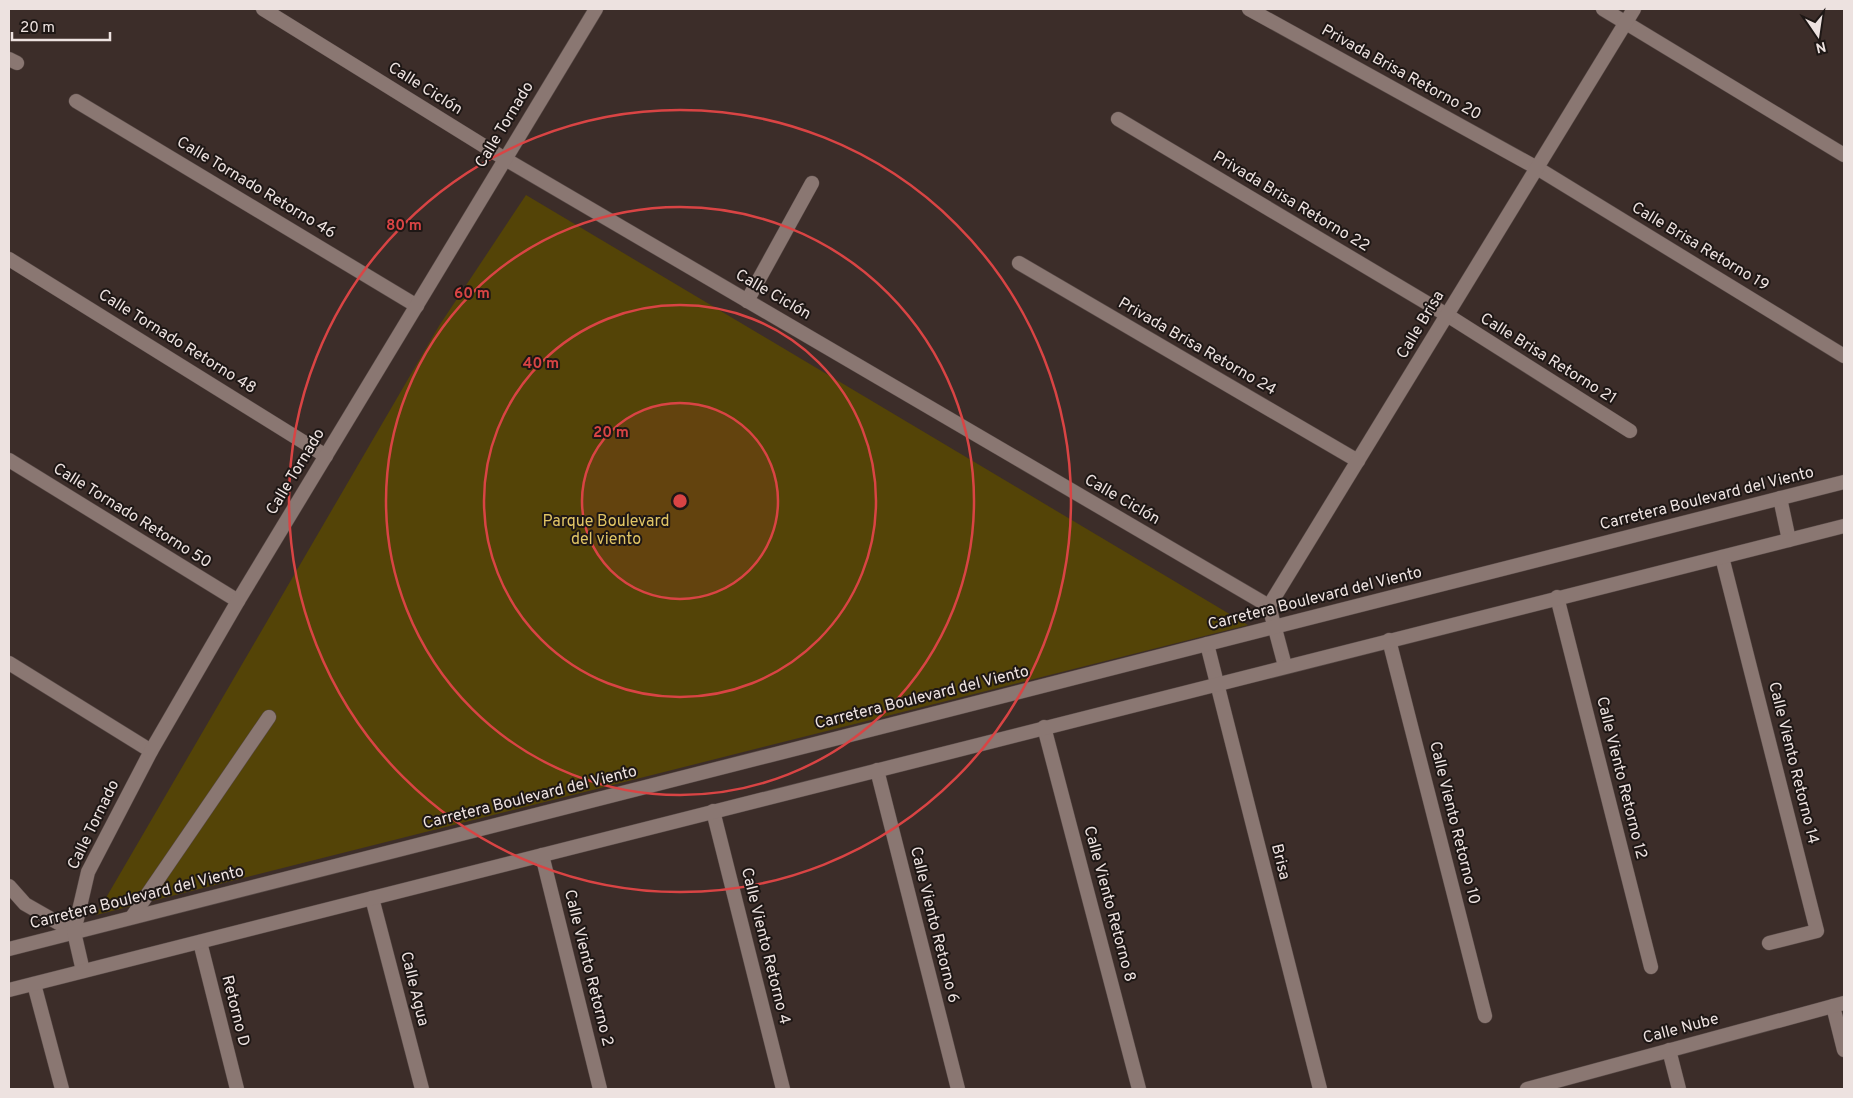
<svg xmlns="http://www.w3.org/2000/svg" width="1853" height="1098" viewBox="0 0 1853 1098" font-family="Overpass,sans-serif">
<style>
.park{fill:#544407}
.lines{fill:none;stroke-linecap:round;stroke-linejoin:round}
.service-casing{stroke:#584a47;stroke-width:15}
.minor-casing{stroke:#584a47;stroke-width:15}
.tertiary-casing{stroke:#584a47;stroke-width:15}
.service{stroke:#8a7772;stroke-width:14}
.minor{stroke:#8a7772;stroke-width:14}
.tertiary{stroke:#8a7772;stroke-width:14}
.ring{fill:none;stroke:#d94444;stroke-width:2.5}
.labels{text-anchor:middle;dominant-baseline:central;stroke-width:4;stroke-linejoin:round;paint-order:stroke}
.street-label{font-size:16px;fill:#ede2e0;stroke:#1e1715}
.park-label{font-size:16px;fill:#e1c565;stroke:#1e1715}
.centre{fill:#d94444;stroke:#1e1715;stroke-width:2.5}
.ring-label{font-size:15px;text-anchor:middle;font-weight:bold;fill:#d94444;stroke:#1e1715;stroke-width:4;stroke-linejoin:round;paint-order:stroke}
</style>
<rect width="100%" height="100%" fill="#3c2d29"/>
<polygon class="park" points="526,195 1248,625 96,915 439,326"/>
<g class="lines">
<defs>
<g id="service">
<polyline points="747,301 812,183"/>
<polyline points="1447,315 1630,431"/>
<polyline points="132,917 269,717"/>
</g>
<g id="minor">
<polyline points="263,9 505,159 1269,606"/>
<polyline points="1249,9 1537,168 1844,356"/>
<polyline points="1603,9 1844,155"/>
<polyline points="9,59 17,63"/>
<polyline points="76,101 417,306"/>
<polyline points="1118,119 1447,315"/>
<polyline points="9,259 326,456"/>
<polyline points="1019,263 1358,461"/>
<polyline points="9,460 238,601"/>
<polyline points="1722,557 1817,931 1769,943"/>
<polyline points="1557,597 1651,967"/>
<polyline points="1389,640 1485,1016"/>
<polyline points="1207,644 1320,1089"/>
<polyline points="9,663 151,751"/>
<polyline points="1285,666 1269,606 1634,9"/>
<polyline points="1044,727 1139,1089"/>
<polyline points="877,770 958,1089"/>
<polyline points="713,811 783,1089"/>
<polyline points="542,855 600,1089"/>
<polyline points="9,886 25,904 74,932"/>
<polyline points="372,898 422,1089"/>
<polyline points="200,942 237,1089"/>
<polyline points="34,984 62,1089"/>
<polyline points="1833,1006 1844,1050"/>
<polyline points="1669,1050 1679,1089"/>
<polyline points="1527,1089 1844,1003"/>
</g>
<g id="tertiary">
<polyline points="1780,498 1789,540"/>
<polyline points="9,949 1844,482"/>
<polyline points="83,971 74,932 88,872 151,751 238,601 596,9"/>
<polyline points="9,990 1844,526"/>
</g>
</defs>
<use href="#service" class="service-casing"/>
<use href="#minor" class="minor-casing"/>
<use href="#tertiary" class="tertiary-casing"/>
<use href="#service" class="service"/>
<use href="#minor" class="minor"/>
<use href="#tertiary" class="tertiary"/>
</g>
<circle cx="680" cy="501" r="98" fill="#d94444" fill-opacity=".12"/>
<g class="ring">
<circle cx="680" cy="501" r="98"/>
<circle cx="680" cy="501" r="196"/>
<circle cx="680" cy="501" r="294"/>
<circle cx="680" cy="501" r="391"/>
</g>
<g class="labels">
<g class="street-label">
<text transform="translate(1401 73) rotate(29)">Privada Brisa Retorno 20</text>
<text transform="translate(425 89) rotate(32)">Calle Ciclón</text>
<text transform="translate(505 125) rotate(-59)">Calle Tornado</text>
<text transform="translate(256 188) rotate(31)">Calle Tornado Retorno 46</text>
<text transform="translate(1291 202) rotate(31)">Privada Brisa Retorno 22</text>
<text transform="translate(1700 247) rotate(31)">Calle Brisa Retorno 19</text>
<text transform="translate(773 295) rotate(30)">Calle Ciclón</text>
<text transform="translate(1421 325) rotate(-59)">Calle Brisa</text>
<text transform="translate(177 342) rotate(32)">Calle Tornado Retorno 48</text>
<text transform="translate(1197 347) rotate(30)">Privada Brisa Retorno 24</text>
<text transform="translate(1548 359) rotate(32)">Calle Brisa Retorno 21</text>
<text transform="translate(296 472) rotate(-59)">Calle Tornado</text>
<text transform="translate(1707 499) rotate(-14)">Carretera Boulevard del Viento</text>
<text transform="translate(1122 500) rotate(30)">Calle Ciclón</text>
<text transform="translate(132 516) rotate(32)">Calle Tornado Retorno 50</text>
<text transform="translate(1315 599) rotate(-14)">Carretera Boulevard del Viento</text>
<text transform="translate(922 698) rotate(-14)">Carretera Boulevard del Viento</text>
<text transform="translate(1793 763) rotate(76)">Calle Viento Retorno 14</text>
<text transform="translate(1621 778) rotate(76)">Calle Viento Retorno 12</text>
<text transform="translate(530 798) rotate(-14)">Carretera Boulevard del Viento</text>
<text transform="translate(1454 823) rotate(76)">Calle Viento Retorno 10</text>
<text transform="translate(94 825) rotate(-64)">Calle Tornado</text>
<text transform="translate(1280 862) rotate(76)">Brisa</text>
<text transform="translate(137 898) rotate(-14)">Carretera Boulevard del Viento</text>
<text transform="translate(1109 904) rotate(75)">Calle Viento Retorno 8</text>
<text transform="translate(934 925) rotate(76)">Calle Viento Retorno 6</text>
<text transform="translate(765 946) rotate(76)">Calle Viento Retorno 4</text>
<text transform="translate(588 968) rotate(76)">Calle Viento Retorno 2</text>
<text transform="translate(414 989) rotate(76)">Calle Agua</text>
<text transform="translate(235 1011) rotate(76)">Retorno D</text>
<text transform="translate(1681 1029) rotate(-15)">Calle Nube</text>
</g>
<g class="park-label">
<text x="606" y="522">Parque Boulevard<tspan x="606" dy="18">del viento</tspan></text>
</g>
</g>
<circle cx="680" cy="501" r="8" class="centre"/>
<g class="ring-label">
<text x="404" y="230">80 m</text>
<text x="472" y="298">60 m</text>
<text x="541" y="368">40 m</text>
<text x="611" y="437">20 m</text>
</g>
<rect width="1853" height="1098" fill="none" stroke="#ede2e0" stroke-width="20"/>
<g transform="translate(1818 35) rotate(167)" stroke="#1e1715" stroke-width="4" paint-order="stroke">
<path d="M0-4L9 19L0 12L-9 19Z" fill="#ede2e0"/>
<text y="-8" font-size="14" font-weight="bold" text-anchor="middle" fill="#ede2e0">N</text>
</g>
<path d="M12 32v8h98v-8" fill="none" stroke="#ede2e0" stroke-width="2.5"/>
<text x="20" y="32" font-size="15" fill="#ede2e0" stroke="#1e1715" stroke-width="4" paint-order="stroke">20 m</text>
</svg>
